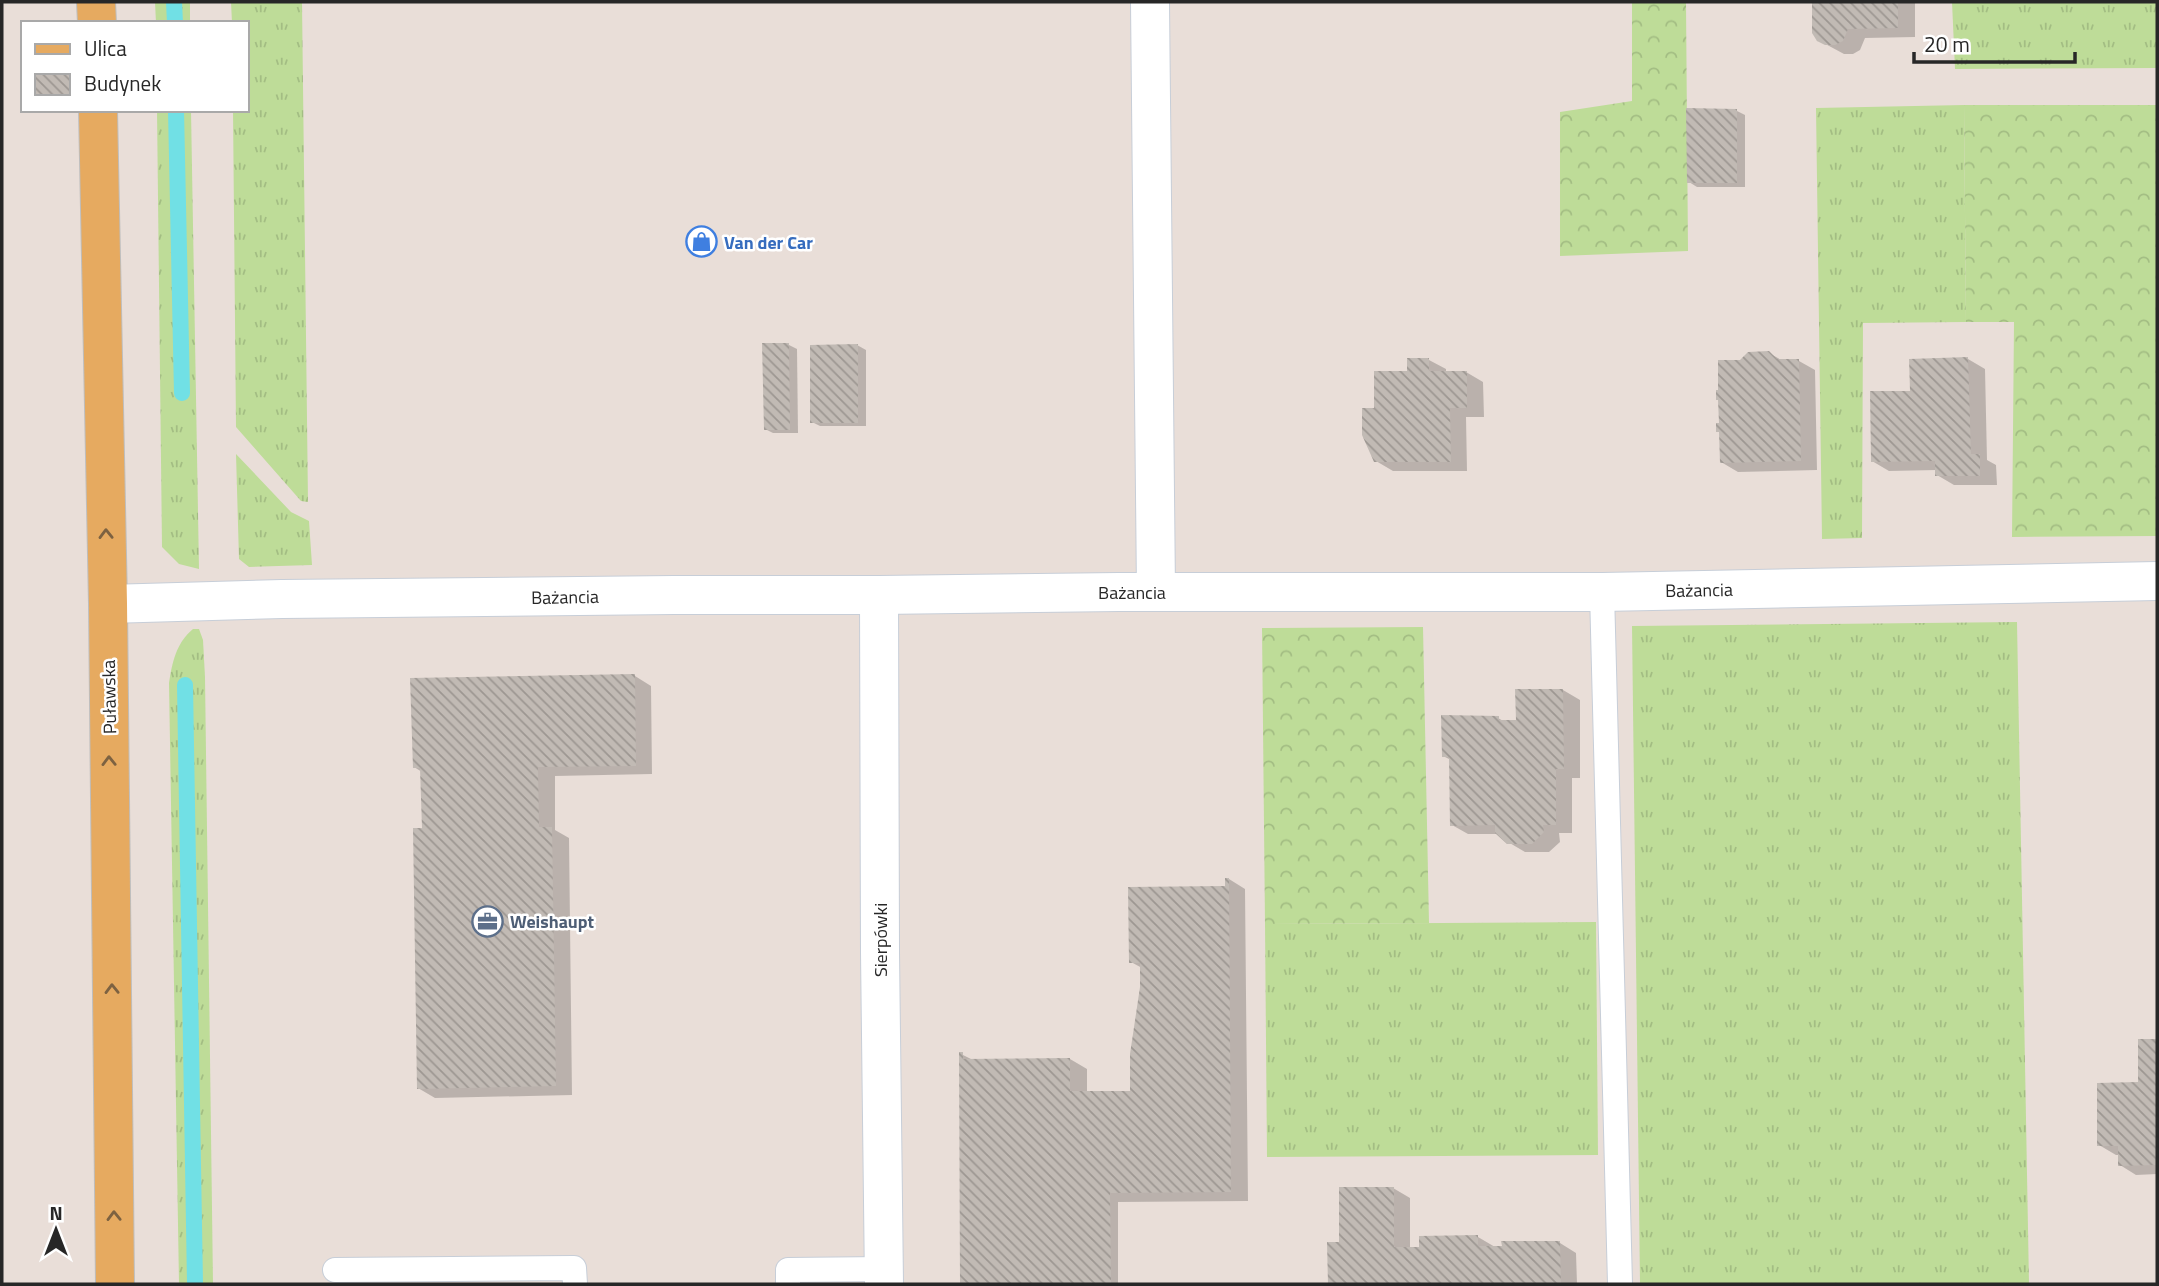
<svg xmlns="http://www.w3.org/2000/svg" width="2159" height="1286" viewBox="0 0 2159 1286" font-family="'Titillium Web',sans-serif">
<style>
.grass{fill:url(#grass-tufts)}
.forest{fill:url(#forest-crowns)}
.shadow{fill:#0003}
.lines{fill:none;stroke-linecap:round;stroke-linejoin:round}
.stream{stroke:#71e0e5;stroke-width:16}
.building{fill:url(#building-back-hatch)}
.service-casing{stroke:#c7ced8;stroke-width:26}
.minor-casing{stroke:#c7ced8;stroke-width:40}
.primary-casing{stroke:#bebebe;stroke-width:40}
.service{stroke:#fff;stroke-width:24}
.minor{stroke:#fff;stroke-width:38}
.primary{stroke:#e6aa60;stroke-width:38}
.oneway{stroke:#7d6241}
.labels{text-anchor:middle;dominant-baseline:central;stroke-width:5;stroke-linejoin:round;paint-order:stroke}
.shop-label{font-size:18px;font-weight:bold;fill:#366cbe;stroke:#fff;text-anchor:start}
.street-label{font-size:18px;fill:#272727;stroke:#fff}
.service-label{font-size:18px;font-weight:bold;fill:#4e5e75;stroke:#fff;text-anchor:start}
</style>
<defs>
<pattern id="grass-tufts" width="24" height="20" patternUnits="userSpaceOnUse" patternTransform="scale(1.75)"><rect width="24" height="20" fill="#bedc98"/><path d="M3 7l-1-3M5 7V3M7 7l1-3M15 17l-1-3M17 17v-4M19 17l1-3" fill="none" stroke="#a3bd83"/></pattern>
<pattern id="forest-crowns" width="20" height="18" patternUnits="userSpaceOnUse" patternTransform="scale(1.75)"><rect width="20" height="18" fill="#bedc98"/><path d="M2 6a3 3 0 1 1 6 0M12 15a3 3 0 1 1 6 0" fill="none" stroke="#a3bd83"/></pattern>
<pattern id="building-back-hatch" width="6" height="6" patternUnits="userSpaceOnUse" patternTransform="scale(1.75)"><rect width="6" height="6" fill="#c1bab4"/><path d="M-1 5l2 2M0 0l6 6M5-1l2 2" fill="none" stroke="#9d9792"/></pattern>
</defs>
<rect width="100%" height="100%" fill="#e9ded8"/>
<g class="grass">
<polygon points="155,2 190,2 190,23 156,23"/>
<polygon points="231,2 302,2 308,502 301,501 236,427 233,110 247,110 247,23 232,23"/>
<polygon points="1952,2 2157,2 2157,68 1955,69"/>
<polygon points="1964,105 1966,322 1863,323 1862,538 1822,539 1816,108"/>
<polygon points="157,110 191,110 199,569 179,564 162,547"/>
<polygon points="236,454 291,512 309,521 312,565 249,567 239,559"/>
<polygon points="2017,622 2029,1284 1640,1284 1632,626"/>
<path d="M193,629h6l4,11 2,37 8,607h-34l-10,-601c3,-20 7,-40 24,-54z"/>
<polygon points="1596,922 1598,1155 1267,1157 1265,924"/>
</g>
<g class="forest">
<polygon points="1632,2 1686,2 1688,251 1560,256 1560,112 1632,101"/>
<polygon points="1964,105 2157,105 2157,536 2012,537 2014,322 1966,322"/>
<polygon points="1423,627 1429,923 1265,924 1262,628"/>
</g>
<g class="shadow">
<polygon points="1814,2 1915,2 1915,37 1865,38 1860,50 1853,54 1844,54 1818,40 1814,32"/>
<polygon points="1737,111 1745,115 1745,187 1697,187 1689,182"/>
<polygon points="789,345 797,349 798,433 773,433 765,429"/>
<polygon points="857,345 866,350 866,426 820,426 812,422"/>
<polygon points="1769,353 1783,361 1799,361 1815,370 1817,470 1738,472 1721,462 1721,433 1717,431 1741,362"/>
<polygon points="1968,359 1985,369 1987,460 1996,465 1997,485 1954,485 1937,475 1937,470 1889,471 1872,461 1912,393"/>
<polygon points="1429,360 1446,369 1446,373 1466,372 1483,382 1484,417 1466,417 1467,471 1393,471 1376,461 1375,410 1409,373"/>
<polygon points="635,676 651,686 652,774 555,776 555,830 569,838 572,1095 435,1098 418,1088 423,830 422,772 414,767"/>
<polygon points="1563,690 1580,700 1580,778 1572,778 1572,833 1559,833 1560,842 1549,852 1525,852 1508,842 1499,834 1468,834 1452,825 1451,760 1443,756 1498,718 1505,722 1518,722"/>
<polygon points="1229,879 1245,889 1248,1201 1118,1202 1118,1284 962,1284 961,1054 973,1060 1070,1059 1087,1069 1087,1093 1132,1093 1142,987 1142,968 1131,962 1226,887"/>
<polygon points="2157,1040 2157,1174 2136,1175 2120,1165 2120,1155 2116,1155 2099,1145 2140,1084 2139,1041"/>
<polygon points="1393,1188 1410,1198 1410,1249 1421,1249 1421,1238 1478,1237 1495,1247 1560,1243 1576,1253 1577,1284 1330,1284 1329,1244 1341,1244"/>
</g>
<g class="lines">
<g class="stream">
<polyline points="174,2 175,23"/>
<polyline points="176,110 182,393"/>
<polyline points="185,685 195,1284"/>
</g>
</g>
<g class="building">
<polygon points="1812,2 1898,2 1898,28 1848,29 1843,41 1835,45 1825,45 1817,41 1812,33"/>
<polygon points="1686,108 1737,109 1737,183 1687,183"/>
<polygon points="762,343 789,343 790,430 764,430"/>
<polygon points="858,344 858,423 810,423 810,345"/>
<polygon points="1769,351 1777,359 1799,359 1801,461 1720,463 1719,432 1716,432 1716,423 1719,423 1718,400 1716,400 1716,390 1718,390 1718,360 1740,360 1748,352"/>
<polygon points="1968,357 1971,454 1980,454 1980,476 1935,476 1935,461 1871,462 1870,391 1910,391 1909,359"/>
<polygon points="1407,358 1429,358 1429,371 1467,371 1467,408 1450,408 1451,462 1374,462 1362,435 1362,408 1374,408 1374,371 1407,371"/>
<polygon points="635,674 636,766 538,767 539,827 552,827 556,1086 417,1089 413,828 422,828 420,768 413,768 410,678"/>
<polygon points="1515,689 1563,689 1564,769 1556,769 1556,825 1543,825 1544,832 1532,844 1507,844 1495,833 1495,825 1450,826 1449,757 1442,757 1441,715 1499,716 1499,720 1516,720"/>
<polygon points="1225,878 1229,878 1231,1192 1110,1193 1111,1284 960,1284 959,1052 963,1052 963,1059 1070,1058 1070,1091 1130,1091 1130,1054 1140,987 1140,963 1129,963 1128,887 1225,886"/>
<polygon points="2138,1039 2157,1039 2157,1165 2118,1166 2118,1146 2097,1146 2097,1083 2138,1082"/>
<polygon points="1339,1187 1394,1187 1394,1247 1419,1247 1419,1236 1478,1235 1478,1246 1502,1246 1501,1241 1560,1241 1561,1284 1328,1284 1327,1242 1339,1242"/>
</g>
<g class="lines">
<defs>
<g id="service">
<polyline points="1602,592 1620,1284"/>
<polyline points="335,1270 574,1268 575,1284"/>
<polyline points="788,1284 788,1270 884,1269"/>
</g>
<g id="minor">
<polyline points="1150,2 1156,592"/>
<polyline points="879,595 880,952 884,1284"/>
<polyline points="108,604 282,599 674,595 879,595 1119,592 1602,592 2157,581"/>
</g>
<g id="primary">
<polyline points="96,2 97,23"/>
<polyline points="98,110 108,604 115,1284"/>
</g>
</defs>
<use href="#service" class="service-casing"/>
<use href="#minor" class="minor-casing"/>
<use href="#primary" class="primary-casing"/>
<use href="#service" class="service"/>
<use href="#minor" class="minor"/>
<use href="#primary" class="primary"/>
</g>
<defs><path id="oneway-chevron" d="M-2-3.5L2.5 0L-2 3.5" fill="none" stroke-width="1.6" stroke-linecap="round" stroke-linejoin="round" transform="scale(1.75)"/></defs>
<g class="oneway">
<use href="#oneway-chevron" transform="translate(106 534) rotate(-91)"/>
<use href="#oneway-chevron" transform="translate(109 761) rotate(-91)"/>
<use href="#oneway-chevron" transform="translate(112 989) rotate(-91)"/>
<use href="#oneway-chevron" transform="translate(114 1216) rotate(-91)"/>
</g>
<defs>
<symbol id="shop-ring" viewBox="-11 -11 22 22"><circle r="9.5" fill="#fff" stroke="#3f7fe0" stroke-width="1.5"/><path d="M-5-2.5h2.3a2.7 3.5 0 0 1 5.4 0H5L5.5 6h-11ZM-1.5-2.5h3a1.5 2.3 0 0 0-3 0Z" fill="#3f7fe0"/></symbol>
<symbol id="office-ring" viewBox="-11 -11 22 22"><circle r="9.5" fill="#fff" stroke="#5c6f8a" stroke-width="1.5"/><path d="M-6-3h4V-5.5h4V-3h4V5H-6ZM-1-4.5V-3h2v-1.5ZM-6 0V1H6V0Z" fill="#5c6f8a"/></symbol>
</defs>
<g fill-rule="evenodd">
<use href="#shop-ring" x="684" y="224" width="35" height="35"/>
<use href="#office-ring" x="470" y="904" width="35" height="35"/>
</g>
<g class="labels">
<g class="shop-label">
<text x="724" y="242">Van der Car</text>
</g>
<g class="street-label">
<text transform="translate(1699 590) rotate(-1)">Bażancia</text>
<text x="1132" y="592">Bażancia</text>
<text transform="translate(565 597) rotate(-1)">Bażancia</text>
<text transform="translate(109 697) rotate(-91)">Puławska</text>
<text transform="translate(880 940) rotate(-90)">Sierpówki</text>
</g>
<g class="service-label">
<text x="510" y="921">Weishaupt</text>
</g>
</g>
<rect width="2159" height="1286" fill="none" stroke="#272727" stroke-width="7"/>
<rect x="21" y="21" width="228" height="91" fill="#ffffff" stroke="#a9a9a9" stroke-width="2"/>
<rect x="35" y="44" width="35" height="10" fill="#e6aa60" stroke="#a9a9a9" stroke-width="2"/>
<text x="84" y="56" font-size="21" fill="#272727">Ulica</text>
<rect x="35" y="74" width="35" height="21" fill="url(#building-back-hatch)" stroke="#a9a9a9" stroke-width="2"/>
<text x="84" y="91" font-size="21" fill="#272727">Budynek</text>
<g transform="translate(56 1230)" stroke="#ffffff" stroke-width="5" paint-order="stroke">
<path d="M0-5L12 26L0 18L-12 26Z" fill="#272727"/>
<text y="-10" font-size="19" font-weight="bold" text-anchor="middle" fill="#272727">N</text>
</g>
<path d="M1914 52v10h161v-10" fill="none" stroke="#272727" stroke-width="3.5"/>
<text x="1924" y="52" font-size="21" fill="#272727" stroke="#ffffff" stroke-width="5" paint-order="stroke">20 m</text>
</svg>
